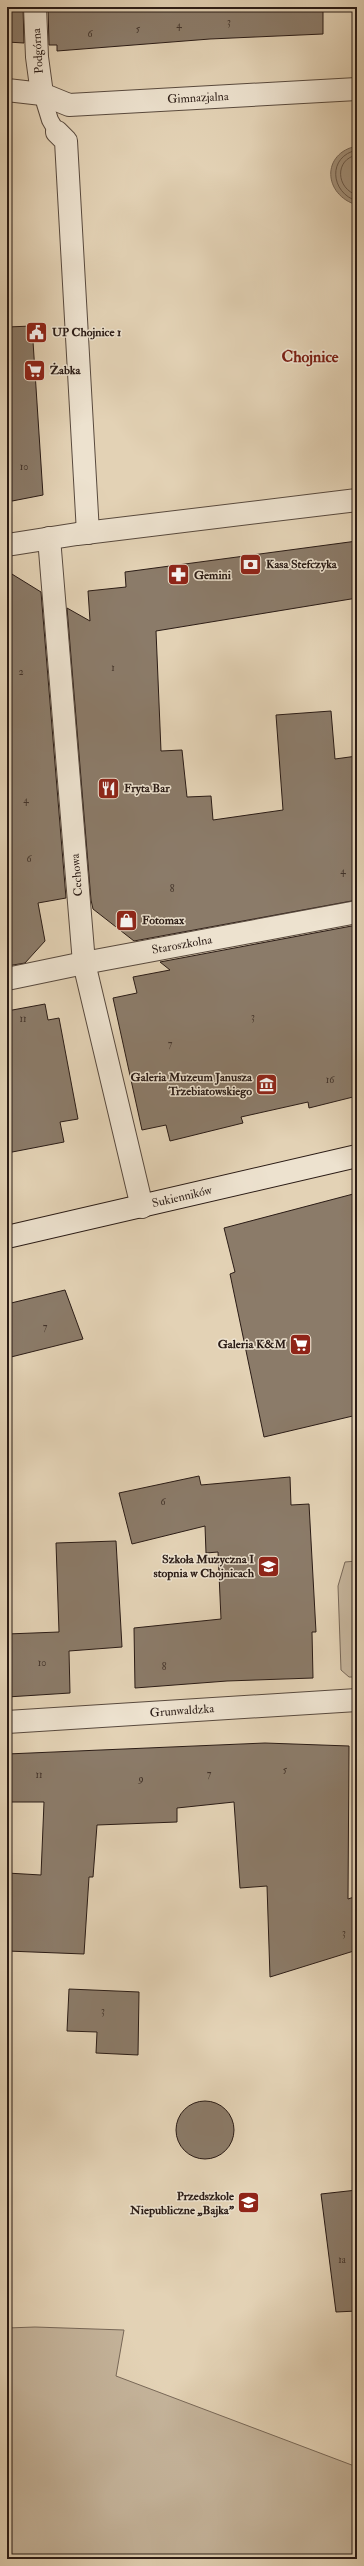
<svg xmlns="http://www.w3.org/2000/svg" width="364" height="2566" viewBox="0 0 364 2566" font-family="'IM FELL Double Pica',serif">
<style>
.green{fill:#c4b39a;stroke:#786858}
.water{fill:#a4947f;stroke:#746455}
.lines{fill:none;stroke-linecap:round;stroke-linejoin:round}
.shore{stroke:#68584a;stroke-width:1}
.building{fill:#8b7b69;stroke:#2b1c16}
.service-casing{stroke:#594a3e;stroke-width:18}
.pedestrian-casing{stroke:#594a3e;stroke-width:24}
.minor-casing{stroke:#594a3e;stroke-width:24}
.secondary-casing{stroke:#2b1c16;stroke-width:24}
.service{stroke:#ede2cf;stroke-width:16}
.pedestrian{stroke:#ede2cf;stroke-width:22}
.minor{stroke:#ede2cf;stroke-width:22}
.secondary{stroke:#ede2cf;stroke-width:22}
.labels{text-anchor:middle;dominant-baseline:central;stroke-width:3;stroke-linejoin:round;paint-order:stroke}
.number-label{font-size:10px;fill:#43342b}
.street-label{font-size:12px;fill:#2b1c16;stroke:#ede2cf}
.poi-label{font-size:12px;font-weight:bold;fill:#2b1c16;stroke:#ede2cf;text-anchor:start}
.district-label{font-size:16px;font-weight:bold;fill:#7a1f14;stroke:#ede2cf}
</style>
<rect width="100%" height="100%" fill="#e3d2b5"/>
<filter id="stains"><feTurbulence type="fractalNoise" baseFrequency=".005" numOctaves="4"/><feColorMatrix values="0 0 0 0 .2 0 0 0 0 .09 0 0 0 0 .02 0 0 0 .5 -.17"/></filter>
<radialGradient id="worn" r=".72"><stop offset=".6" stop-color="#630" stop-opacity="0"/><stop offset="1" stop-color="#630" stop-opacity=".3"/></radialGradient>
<g class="green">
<polygon points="357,1561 357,1677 349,1677 341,1670 338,1586 345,1562"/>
<polygon points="35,2327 124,2330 116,2376 357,2467 357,2559 7,2559 7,2328"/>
</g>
<path class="water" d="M357,146v59c-34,-10 -36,-52 0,-59z"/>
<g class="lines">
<g class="shore">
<path d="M357,150c-30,6 -27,43 0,51"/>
<path d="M357,155c-23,4 -21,34 0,40"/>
</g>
</g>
<g class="building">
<polygon points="7,7 23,7 24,43 7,42"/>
<polygon points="48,7 323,7 323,34 210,39 57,51 57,45 49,45"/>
<polygon points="32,326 43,495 7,502 7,327"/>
<polygon points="357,541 357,598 156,631 161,751 182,750 187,797 211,796 213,820 283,810 276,715 331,711 335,759 357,756 357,900 134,941 93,909 91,900 67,608 90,621 88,591 126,587 125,572"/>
<polygon points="7,571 41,592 66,898 38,903 45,941 25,963 7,966"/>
<polygon points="357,925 357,1096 309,1108 308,1102 241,1117 243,1123 170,1141 166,1125 142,1130 113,998 137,993 133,977 170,970 160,962"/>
<polygon points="45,1004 48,1020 59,1018 78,1119 60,1122 64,1142 7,1153 7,1011"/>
<polygon points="357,1193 357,1415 264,1437 230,1274 235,1272 224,1228"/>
<polygon points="65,1290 83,1339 7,1358 7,1304"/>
<polygon points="199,1476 201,1485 290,1477 291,1505 309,1504 316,1632 312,1632 313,1678 227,1681 135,1688 134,1628 221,1619 218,1552 206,1553 205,1526 132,1544 119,1493"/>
<polygon points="116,1541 122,1647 69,1651 70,1693 7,1697 7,1634 59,1632 56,1543"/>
<polygon points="265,1743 349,1746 348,1899 357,1896 357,1950 270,1977 267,1886 240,1888 234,1802 177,1808 177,1822 97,1825 93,1877 89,1877 84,1954 7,1951 7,1873 41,1875 44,1802 7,1802 7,1754"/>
<polygon points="69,1989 139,1992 138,2055 96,2053 97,2032 67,2031"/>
<circle cx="205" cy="2130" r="29"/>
<polygon points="357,2190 357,2311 336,2312 321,2194"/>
</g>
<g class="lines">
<defs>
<polyline id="service" points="42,94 50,120 57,132"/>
<g id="pedestrian">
<polyline points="35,7 37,57 42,94"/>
<polyline points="57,132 66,141 88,533"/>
<polyline points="7,545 77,534 357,500"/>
<polyline points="7,979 84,963"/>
</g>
<g id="minor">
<polyline points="7,90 42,94 69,105 357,89"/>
<polyline points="49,538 84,963 142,1207"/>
<polyline points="84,963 357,912"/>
<polyline points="7,1722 357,1700"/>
</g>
<polyline id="secondary" points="7,1237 357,1156"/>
</defs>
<use href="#service" class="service-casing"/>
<use href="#pedestrian" class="pedestrian-casing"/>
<use href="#minor" class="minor-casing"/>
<use href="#secondary" class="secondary-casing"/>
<use href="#service" class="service"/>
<use href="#pedestrian" class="pedestrian"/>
<use href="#minor" class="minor"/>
<use href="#secondary" class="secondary"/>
</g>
<defs>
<symbol id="civic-square" viewBox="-11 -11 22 22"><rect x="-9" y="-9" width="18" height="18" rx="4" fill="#8f2418" stroke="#ede2cf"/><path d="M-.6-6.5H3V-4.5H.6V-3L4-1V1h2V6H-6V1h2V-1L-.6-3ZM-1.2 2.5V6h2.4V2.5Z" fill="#fff"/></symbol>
<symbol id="supermarket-square" viewBox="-11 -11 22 22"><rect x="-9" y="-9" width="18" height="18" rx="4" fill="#8f2418" stroke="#ede2cf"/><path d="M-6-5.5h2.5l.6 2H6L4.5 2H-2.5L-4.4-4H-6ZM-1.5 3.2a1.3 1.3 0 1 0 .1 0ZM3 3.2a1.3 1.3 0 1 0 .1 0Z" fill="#fff"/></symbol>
<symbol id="bank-square" viewBox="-11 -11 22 22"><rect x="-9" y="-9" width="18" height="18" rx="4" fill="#8f2418" stroke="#ede2cf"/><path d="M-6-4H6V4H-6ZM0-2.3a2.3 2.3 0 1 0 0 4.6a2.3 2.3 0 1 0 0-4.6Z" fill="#fff"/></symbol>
<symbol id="pharmacy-square" viewBox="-11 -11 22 22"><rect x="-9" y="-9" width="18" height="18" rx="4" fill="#8f2418" stroke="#ede2cf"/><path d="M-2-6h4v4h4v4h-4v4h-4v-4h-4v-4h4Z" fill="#fff"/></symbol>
<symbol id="restaurant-square" viewBox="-11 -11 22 22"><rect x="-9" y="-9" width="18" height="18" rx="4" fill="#8f2418" stroke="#ede2cf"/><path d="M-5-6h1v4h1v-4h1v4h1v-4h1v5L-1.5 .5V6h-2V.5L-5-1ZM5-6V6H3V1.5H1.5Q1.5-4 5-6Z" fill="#fff"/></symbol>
<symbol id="shop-square" viewBox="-11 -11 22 22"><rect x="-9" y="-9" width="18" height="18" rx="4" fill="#8f2418" stroke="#ede2cf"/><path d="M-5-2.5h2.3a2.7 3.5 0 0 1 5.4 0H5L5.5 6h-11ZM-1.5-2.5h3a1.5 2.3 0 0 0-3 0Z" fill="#fff"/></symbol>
<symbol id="museum-square" viewBox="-11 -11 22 22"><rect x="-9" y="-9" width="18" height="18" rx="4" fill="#8f2418" stroke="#ede2cf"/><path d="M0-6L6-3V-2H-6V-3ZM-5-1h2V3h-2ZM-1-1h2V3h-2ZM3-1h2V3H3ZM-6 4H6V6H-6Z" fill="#fff"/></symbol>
<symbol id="school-square" viewBox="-11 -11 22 22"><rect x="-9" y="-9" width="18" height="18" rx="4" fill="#8f2418" stroke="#ede2cf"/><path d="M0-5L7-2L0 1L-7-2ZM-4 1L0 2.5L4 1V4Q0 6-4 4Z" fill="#fff"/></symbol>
</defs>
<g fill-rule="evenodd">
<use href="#civic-square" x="24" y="320" width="25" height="25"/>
<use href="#supermarket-square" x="22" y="358" width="25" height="25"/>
<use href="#bank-square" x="238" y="552" width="25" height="25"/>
<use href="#pharmacy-square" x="166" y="562" width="25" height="25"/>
<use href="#restaurant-square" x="96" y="776" width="25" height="25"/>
<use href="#shop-square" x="114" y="908" width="25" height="25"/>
<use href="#museum-square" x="254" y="1072" width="25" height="25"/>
<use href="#supermarket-square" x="288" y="1332" width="25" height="25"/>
<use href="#school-square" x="256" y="1554" width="25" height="25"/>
<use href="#school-square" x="236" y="2190" width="25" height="25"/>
</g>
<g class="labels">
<g class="number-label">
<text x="229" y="22">3</text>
<text x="179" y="25">4</text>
<text x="138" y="29">5</text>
<text x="90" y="34">6</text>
<text x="24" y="467">10</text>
<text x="113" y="668">1</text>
<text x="21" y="672">2</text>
<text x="26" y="800">4</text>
<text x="29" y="859">6</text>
<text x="343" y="871">4</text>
<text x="172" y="889">8</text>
<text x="253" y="1017">3</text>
<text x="23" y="1019">11</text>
<text x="170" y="1044">7</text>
<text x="330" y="1080">16</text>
<text x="45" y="1327">7</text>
<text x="163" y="1502">6</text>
<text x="42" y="1663">10</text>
<text x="164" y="1667">8</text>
<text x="285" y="1770">5</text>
<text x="209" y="1774">7</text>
<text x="39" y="1775">11</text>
<text x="141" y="1779">9</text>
<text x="344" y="1933">3</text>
<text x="103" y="2011">3</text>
<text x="342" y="2260">1a</text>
</g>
<g class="street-label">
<text transform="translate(38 51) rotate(-94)">Podgórna</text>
<text transform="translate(198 98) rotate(-3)">Gimnazjalna</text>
<text transform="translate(77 875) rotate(-95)">Cechowa</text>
<text transform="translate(182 945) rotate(-10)">Staroszkolna</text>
<text transform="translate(182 1197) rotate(-13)">Sukienników</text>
<text transform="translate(182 1711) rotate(-4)">Grunwaldzka</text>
</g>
<g class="poi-label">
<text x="52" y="332">UP Chojnice 1</text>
<text x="50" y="370">Żabka</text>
<text x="266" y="564">Kasa Stefczyka</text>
<text x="194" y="575">Gemini</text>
<text x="124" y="788">Fryta Bar</text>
<text x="142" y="920">Fotomax</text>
<text x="252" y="1077" text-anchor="end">Galeria Muzeum Janusza<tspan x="252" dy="14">Trzebiatowskiego</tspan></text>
<text x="286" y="1344" text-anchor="end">Galeria K&amp;M</text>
<text x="254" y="1559" text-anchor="end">Szkoła Muzyczna I<tspan x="254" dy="14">stopnia w Chojnicach</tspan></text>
<text x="234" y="2196" text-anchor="end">Przedszkole<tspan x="234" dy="14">Niepubliczne „Bajka”</tspan></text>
</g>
<g class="district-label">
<text x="310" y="357">Chojnice</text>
</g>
</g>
<rect width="364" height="2566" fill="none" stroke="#e3d2b5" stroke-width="24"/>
<rect x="8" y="8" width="348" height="2550" fill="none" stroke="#2b1c16" stroke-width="2"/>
<rect x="12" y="12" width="340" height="2542" fill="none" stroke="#2b1c16"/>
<rect width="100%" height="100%" filter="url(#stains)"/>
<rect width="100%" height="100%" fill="url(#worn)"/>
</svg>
